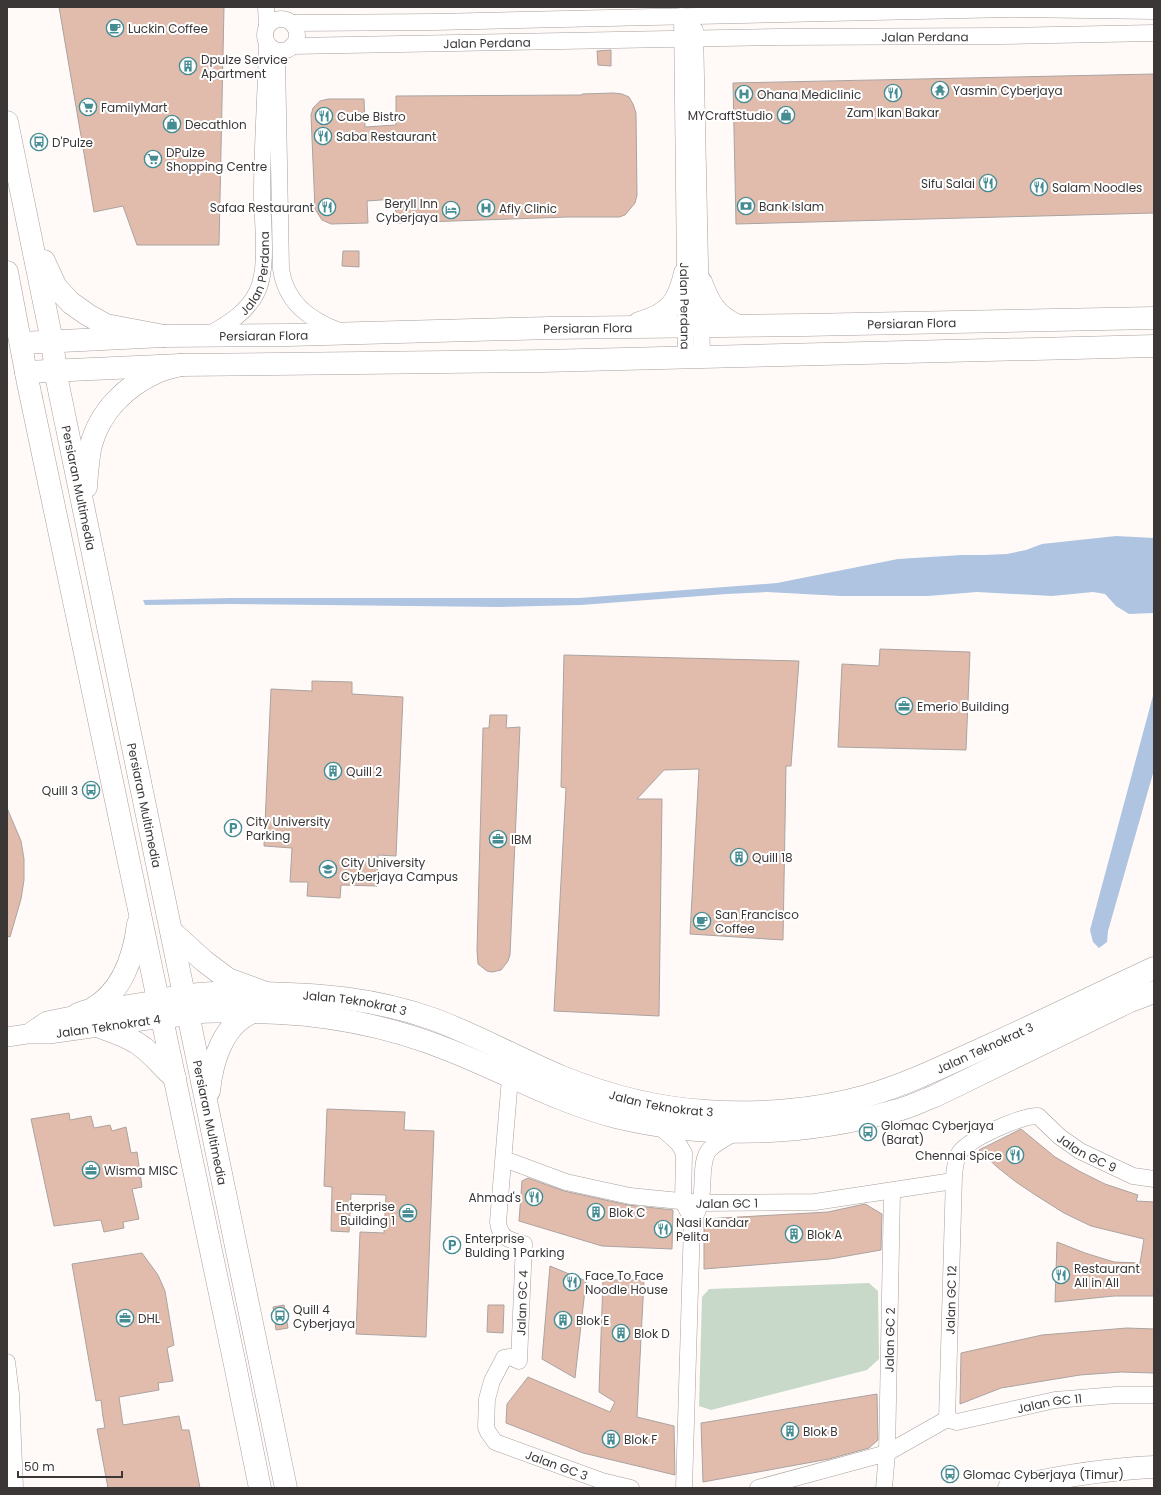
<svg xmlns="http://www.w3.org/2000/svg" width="1161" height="1495" viewBox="0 0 1161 1495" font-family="Poppins,sans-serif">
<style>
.green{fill:#c8d9c9}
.water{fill:#aec4e1}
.building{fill:#e1bcac;stroke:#aba3a0}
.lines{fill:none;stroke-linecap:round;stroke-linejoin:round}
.minor-casing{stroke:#a8a09d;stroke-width:17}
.tertiary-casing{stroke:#a8a09d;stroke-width:20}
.secondary-casing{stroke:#a8a09d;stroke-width:23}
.primary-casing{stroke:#a8a09d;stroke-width:23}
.minor{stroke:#fff;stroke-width:16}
.tertiary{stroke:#fff;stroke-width:19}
.secondary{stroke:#fff;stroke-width:22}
.primary{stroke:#fff;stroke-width:22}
.labels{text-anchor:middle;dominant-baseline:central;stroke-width:4;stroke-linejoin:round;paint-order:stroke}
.poi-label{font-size:12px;fill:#3a3736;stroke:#fff;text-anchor:start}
.street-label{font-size:12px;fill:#3a3736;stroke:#fff}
</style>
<rect width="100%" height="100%" fill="#fffaf8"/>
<polygon class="green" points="869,1283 878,1291 879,1359 867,1370 711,1410 699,1406 702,1297 709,1289"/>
<g class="water">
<polygon points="1116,536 1154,538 1154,613 1129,614 1116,606 1105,594 1093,592 1052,596 977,592 928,596 841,596 767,592 727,594 581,605 501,607 230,604 145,605 143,600 230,598 579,598 777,583 898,559 962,555 984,555 1007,554 1026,550 1042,544"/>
<polygon points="1154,692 1154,770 1108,931 1107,942 1099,948 1093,942 1090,930"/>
</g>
<g class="building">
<polygon points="59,7 224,7 219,245 137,245 123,206 94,212"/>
<polygon points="611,50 611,66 598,65 597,51"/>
<polygon points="1154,74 1154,213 736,224 733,83"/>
<polygon points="614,93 622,94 629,97 633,104 636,113 637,195 635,203 625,215 619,217 568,217 396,223 395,199 367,201 368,223 331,224 322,220 315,209 311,115 313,108 320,101 328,99 364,99 365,127 396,125 396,96 582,95 582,94"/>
<polygon points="343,251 359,251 359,267 342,266"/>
<polygon points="880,649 970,652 966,750 838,747 842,664 879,666"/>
<polygon points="564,655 799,661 791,766 786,766 783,940 690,934 699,769 664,770 637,799 662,799 659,1016 554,1011 566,788 561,787"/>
<polygon points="312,681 352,682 352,694 403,697 396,856 378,855 377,886 341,885 340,898 307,896 308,882 290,882 292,848 264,846 271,689 312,691"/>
<polygon points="490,715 507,715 506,728 520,727 510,955 508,961 501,970 492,972 487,971 478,964 477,950 483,728 489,728"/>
<polygon points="7,808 21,841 24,859 24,880 21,899 10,937 7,936"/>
<polygon points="327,1109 405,1112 404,1130 434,1131 426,1337 356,1334 360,1232 384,1233 386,1195 351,1194 349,1232 331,1231 332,1187 324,1186"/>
<polygon points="69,1113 70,1120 91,1116 94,1128 110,1125 112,1131 126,1127 131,1153 137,1152 142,1187 132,1189 139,1219 123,1222 124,1228 104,1232 101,1220 54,1226 31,1119"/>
<polygon points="1021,1129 1055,1157 1079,1171 1105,1184 1138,1195 1136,1201 1154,1202 1154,1296 1114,1296 1055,1302 1057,1242 1085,1253 1114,1262 1140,1263 1144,1239 1091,1226 1064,1213 1037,1196 1016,1182 997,1167 979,1150"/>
<polygon points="528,1178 564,1191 628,1205 673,1210 672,1249 602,1246 519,1221 522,1181"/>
<polygon points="865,1204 882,1214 881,1250 830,1259 704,1269 704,1219 828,1212"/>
<polygon points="142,1253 158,1275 165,1291 174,1345 167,1348 173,1381 158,1383 159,1390 119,1397 123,1425 179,1416 182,1430 189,1430 200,1488 108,1488 97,1429 105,1428 103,1417 101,1400 96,1401 72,1264"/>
<polygon points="550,1266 586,1281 575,1378 542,1359"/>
<polygon points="603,1280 644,1280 637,1417 674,1426 675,1475 583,1453 506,1423 507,1404 528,1377 610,1412 615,1402 599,1392"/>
<polygon points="284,1305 288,1328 276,1330 273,1307"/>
<polygon points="488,1305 504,1305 503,1333 487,1332"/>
<polygon points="1127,1328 1154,1329 1154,1373 1121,1372 1080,1375 1001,1388 960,1404 961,1353 1042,1335"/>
<polygon points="877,1394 878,1440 869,1448 829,1459 703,1482 701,1423"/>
</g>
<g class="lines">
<defs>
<g id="minor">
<polyline points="266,7 267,26"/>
<path id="s1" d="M682,16l4,341"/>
<circle cx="281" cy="35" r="16"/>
<polyline points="293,23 435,22 1010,9 1154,11"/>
<polyline points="695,30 702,357"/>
<path id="s2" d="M292,46l486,-9 224,-1 152,-3"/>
<path d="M277,59l4,210c5,34 28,50 58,62"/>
<path id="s3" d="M208,335c19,-11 39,-22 49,-43 12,-24 5,-71 5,-98 0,-49 4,-100 5,-149"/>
<path id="s4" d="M510,1078l-12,144c2,17 12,18 26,22l-5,117 -9,-4 -6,1 -12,23 -5,18 -1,28 2,5 7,10 107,39 29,7"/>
<polyline points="659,1126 678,1143 684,1153 683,1201 687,1210"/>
<path id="s5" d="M504,1159l62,23 64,14 70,7 115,-1 138,-21"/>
<polyline points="7,1362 11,1394 15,1488"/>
<path id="s6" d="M947,1419l7,-243c1,-8 1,-17 6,-24 11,-14 60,-36 78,-36l22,21 20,14 53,25 21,3"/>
<path id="s7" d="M947,1419l10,3 98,-22 61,-5h38"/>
<path d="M684,1488l8,-265c3,-7 7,-13 8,-20 5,-15 -1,-43 10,-54 7,-7 18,-12 26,-17"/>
<polyline points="758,1488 887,1453 947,1419"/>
<path id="s8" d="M884,1488l3,-35 5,-261"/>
</g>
<g id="tertiary">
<polyline points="32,1031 47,1021 126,1005 158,1000"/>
<path id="s9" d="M7,1037l20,-3h22l113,-16"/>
</g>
<g id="secondary">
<path d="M701,282c8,21 14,33 35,43"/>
<path d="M639,323c31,-9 39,-20 46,-50"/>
<path id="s10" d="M21,343l143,-7 125,-1 261,-7 255,-3 349,-7"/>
<polyline points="26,372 181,365 542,361 1154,346"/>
<path id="s11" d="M158,1000c14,-2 28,-4 41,-6 19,-2 39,-1 58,-1 63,1 116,5 176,26 44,16 86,40 129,58 45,18 95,31 143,34 52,4 111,-1 161,-15 42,-12 82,-32 122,-50 55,-25 110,-52 166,-78"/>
<path d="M162,1018c13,-2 26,-5 40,-6 14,-1 29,0 44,0 70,0 138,12 203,38 56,22 108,52 167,67 91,22 188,19 278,-6 14,-3 27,-10 41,-15l193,-94 26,-10"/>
</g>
<g id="primary">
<path id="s12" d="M7,122l45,219 5,39 229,1108"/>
<polyline points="44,261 56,287 71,303 88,315 106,325 164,336"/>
<polyline points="7,272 28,383 234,1360 260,1488"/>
<path d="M86,487c1,-14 2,-29 5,-42 9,-34 35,-59 66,-73 7,-3 16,-5 24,-7"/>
<polyline points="172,932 204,961 228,979 266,993"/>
<path d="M78,1014c4,-2 10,-3 14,-5 30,-17 42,-53 46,-85"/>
<path d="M100,1027c16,6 32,11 45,22 11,9 19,20 30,29"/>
<path d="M209,1091c3,-30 14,-67 44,-79"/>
<path d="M1009,1488c48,-11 96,-19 145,-21"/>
</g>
</defs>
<use href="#minor" class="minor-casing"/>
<use href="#tertiary" class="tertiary-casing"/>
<use href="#secondary" class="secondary-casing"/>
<use href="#primary" class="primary-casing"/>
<use href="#minor" class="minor"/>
<use href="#tertiary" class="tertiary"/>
<use href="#secondary" class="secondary"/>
<use href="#primary" class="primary"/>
</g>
<defs>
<symbol id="cafe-ring" viewBox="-11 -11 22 22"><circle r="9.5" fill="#fff" stroke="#458c93" stroke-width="1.5"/><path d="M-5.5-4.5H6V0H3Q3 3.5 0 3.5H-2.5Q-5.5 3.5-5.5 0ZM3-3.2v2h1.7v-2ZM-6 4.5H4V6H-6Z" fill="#458c93"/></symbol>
<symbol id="building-ring" viewBox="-11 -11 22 22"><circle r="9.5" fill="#fff" stroke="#458c93" stroke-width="1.5"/><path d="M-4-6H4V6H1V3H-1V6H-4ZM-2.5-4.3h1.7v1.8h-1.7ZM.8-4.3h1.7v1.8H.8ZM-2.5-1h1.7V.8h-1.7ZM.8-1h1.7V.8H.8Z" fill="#458c93"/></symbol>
<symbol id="temple-ring" viewBox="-11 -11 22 22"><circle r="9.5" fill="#fff" stroke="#458c93" stroke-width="1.5"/><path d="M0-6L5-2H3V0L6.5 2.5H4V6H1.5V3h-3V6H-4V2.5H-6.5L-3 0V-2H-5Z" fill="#458c93"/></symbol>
<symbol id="restaurant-ring" viewBox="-11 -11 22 22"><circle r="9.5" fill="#fff" stroke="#458c93" stroke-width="1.5"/><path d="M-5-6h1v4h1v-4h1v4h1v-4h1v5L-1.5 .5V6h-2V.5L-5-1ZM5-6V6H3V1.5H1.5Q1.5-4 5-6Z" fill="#458c93"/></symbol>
<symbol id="hospital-ring" viewBox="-11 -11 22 22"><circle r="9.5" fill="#fff" stroke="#458c93" stroke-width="1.5"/><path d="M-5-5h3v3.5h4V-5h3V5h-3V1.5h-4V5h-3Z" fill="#458c93"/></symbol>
<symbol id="supermarket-ring" viewBox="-11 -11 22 22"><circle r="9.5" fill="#fff" stroke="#458c93" stroke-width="1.5"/><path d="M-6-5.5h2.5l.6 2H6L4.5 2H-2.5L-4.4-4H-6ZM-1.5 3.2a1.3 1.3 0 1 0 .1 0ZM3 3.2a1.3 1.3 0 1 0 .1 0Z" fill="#458c93"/></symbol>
<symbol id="shop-ring" viewBox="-11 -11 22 22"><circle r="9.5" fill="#fff" stroke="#458c93" stroke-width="1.5"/><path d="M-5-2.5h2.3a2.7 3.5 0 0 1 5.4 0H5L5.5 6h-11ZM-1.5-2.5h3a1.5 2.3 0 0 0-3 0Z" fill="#458c93"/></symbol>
<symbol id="bus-ring" viewBox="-11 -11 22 22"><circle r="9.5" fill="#fff" stroke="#458c93" stroke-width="1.5"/><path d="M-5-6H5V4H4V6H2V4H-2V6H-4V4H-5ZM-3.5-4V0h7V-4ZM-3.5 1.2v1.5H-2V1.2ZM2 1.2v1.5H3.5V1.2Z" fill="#458c93"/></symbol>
<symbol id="bank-ring" viewBox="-11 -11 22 22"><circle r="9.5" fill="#fff" stroke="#458c93" stroke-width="1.5"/><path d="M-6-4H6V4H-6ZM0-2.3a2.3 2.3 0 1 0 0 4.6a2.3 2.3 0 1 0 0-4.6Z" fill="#458c93"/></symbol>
<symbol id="hotel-ring" viewBox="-11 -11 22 22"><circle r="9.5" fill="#fff" stroke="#458c93" stroke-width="1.5"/><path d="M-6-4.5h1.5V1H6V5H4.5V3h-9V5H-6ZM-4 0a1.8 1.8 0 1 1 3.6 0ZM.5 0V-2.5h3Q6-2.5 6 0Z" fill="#458c93"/></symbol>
<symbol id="office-ring" viewBox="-11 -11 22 22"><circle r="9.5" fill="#fff" stroke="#458c93" stroke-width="1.5"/><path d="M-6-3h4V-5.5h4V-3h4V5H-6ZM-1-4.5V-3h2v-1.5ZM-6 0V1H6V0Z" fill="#458c93"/></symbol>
<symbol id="parking-ring" viewBox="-11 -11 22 22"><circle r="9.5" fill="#fff" stroke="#458c93" stroke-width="1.5"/><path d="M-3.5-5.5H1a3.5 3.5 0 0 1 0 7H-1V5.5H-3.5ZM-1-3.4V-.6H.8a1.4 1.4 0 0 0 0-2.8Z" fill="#458c93"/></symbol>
<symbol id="university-ring" viewBox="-11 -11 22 22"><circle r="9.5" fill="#fff" stroke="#458c93" stroke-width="1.5"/><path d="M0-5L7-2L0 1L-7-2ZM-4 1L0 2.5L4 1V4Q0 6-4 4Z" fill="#458c93"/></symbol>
</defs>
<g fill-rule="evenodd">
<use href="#cafe-ring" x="105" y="18" width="20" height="20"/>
<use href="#building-ring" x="178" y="56" width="20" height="20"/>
<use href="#temple-ring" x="930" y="80" width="20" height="20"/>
<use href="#restaurant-ring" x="883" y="83" width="20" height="20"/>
<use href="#hospital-ring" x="734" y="84" width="20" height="20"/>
<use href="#supermarket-ring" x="78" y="97" width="20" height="20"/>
<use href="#shop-ring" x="776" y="105" width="20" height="20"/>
<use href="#restaurant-ring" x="314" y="106" width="20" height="20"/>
<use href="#shop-ring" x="162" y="114" width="20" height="20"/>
<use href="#restaurant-ring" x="313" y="126" width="20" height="20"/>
<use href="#bus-ring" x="29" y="132" width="20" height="20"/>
<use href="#supermarket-ring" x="143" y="149" width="20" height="20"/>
<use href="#restaurant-ring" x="978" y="173" width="20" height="20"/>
<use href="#restaurant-ring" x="1029" y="177" width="20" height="20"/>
<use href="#bank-ring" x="736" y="196" width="20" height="20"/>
<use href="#restaurant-ring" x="317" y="197" width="20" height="20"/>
<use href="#hospital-ring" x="476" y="198" width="20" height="20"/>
<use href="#hotel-ring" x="441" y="200" width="20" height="20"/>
<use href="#office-ring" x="894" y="696" width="20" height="20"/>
<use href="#building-ring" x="323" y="761" width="20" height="20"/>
<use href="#bus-ring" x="81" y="780" width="20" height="20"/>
<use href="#parking-ring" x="223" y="818" width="20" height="20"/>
<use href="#office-ring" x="488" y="829" width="20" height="20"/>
<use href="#building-ring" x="729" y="847" width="20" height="20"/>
<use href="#university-ring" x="318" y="859" width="20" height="20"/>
<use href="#cafe-ring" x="692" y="911" width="20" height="20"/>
<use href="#bus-ring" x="858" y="1122" width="20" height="20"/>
<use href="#restaurant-ring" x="1005" y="1145" width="20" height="20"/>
<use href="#office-ring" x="81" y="1160" width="20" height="20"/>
<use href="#restaurant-ring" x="524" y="1187" width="20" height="20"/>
<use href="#building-ring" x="586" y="1202" width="20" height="20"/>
<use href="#office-ring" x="398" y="1203" width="20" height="20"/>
<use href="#restaurant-ring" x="653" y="1219" width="20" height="20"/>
<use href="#building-ring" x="784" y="1224" width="20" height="20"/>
<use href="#parking-ring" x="442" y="1235" width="20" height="20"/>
<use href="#restaurant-ring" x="1051" y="1265" width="20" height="20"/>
<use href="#restaurant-ring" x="562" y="1272" width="20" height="20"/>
<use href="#bus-ring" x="270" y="1306" width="20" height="20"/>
<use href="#office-ring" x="115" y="1308" width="20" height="20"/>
<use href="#building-ring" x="553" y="1310" width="20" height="20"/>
<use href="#building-ring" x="611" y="1323" width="20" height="20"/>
<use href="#building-ring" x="780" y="1421" width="20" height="20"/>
<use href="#building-ring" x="601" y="1429" width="20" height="20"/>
<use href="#bus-ring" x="940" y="1464" width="20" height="20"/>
</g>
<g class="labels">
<g class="poi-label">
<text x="128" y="28">Luckin Coffee</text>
<text x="201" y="59">Dpulze Service<tspan x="201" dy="14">Apartment</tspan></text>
<text x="953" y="90">Yasmin Cyberjaya</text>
<text x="757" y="94">Ohana Mediclinic</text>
<text x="101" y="107">FamilyMart</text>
<text x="893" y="112" text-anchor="middle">Zam Ikan Bakar</text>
<text x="773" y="115" text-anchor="end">MYCraftStudio</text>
<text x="337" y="116">Cube Bistro</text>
<text x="185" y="124">Decathlon</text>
<text x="336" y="136">Saba Restaurant</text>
<text x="52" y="142">D'Pulze</text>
<text x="166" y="152">DPulze<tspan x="166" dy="14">Shopping Centre</tspan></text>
<text x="975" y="183" text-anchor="end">Sifu Salai</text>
<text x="1052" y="187">Salam Noodles</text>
<text x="438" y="203" text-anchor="end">Beryll Inn<tspan x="438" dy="14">Cyberjaya</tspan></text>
<text x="759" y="206">Bank Islam</text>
<text x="314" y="207" text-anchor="end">Safaa Restaurant</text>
<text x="499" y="208">Afly Clinic</text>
<text x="917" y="706">Emerio Building</text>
<text x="346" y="771">Quill 2</text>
<text x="78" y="790" text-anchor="end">Quill 3</text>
<text x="246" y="821">City University<tspan x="246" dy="14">Parking</tspan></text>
<text x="511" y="839">IBM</text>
<text x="752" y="857">Quill 18</text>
<text x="341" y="862">City University<tspan x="341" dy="14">Cyberjaya Campus</tspan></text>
<text x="715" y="914">San Francisco<tspan x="715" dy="14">Coffee</tspan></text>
<text x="881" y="1125">Glomac Cyberjaya<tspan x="881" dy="14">(Barat)</tspan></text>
<text x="1002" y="1155" text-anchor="end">Chennai Spice</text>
<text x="104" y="1170">Wisma MISC</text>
<text x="521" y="1197" text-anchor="end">Ahmad's</text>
<text x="395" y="1206" text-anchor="end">Enterprise<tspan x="395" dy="14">Building 1</tspan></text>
<text x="609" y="1212">Blok C</text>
<text x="676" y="1222">Nasi Kandar<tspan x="676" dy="14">Pelita</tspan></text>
<text x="807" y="1234">Blok A</text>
<text x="465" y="1238">Enterprise<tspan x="465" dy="14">Bulding 1 Parking</tspan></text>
<text x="1074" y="1268">Restaurant<tspan x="1074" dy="14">All in All</tspan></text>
<text x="585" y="1275">Face To Face<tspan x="585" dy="14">Noodle House</tspan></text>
<text x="293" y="1309">Quill 4<tspan x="293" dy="14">Cyberjaya</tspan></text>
<text x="138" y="1318">DHL</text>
<text x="576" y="1320">Blok E</text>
<text x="634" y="1333">Blok D</text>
<text x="803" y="1431">Blok B</text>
<text x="624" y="1439">Blok F</text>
<text x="963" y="1474">Glomac Cyberjaya (Timur)</text>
</g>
<g class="street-label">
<text stroke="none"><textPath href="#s2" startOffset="633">Jalan Perdana</textPath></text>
<text stroke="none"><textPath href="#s2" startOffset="195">Jalan Perdana</textPath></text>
<text stroke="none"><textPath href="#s3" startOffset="84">Jalan Perdana</textPath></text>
<text stroke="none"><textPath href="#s1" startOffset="290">Jalan Perdana</textPath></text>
<text stroke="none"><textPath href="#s10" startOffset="891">Persiaran Flora</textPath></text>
<text stroke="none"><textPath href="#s10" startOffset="567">Persiaran Flora</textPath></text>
<text stroke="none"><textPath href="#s10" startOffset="243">Persiaran Flora</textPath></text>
<text stroke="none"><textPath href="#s12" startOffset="373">Persiaran Multimedia</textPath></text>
<text stroke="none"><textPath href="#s12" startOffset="697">Persiaran Multimedia</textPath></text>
<text stroke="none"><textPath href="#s11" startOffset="198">Jalan Teknokrat 3</textPath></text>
<text stroke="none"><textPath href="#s9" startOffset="102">Jalan Teknokrat 4</textPath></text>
<text stroke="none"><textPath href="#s11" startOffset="858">Jalan Teknokrat 3</textPath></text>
<text stroke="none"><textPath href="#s11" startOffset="523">Jalan Teknokrat 3</textPath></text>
<text stroke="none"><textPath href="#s12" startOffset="1021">Persiaran Multimedia</textPath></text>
<text stroke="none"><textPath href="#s6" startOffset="417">Jalan GC 9</textPath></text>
<text stroke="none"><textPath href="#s5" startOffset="229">Jalan GC 1</textPath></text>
<text stroke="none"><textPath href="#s6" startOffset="119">Jalan GC 12</textPath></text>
<text transform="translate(522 1303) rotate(-88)">Jalan GC 4</text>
<text stroke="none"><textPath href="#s8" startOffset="148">Jalan GC 2</textPath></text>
<text stroke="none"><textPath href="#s7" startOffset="105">Jalan GC 11</textPath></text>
<text stroke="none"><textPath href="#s4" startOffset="471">Jalan GC 3</textPath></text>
</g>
</g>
<rect width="1161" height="1495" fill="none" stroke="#3a3736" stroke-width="16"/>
<path d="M18 1471v6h104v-6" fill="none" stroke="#3a3736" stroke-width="2"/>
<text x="24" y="1471" font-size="12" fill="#3a3736" stroke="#ffffff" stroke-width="3" paint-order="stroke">50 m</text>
</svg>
